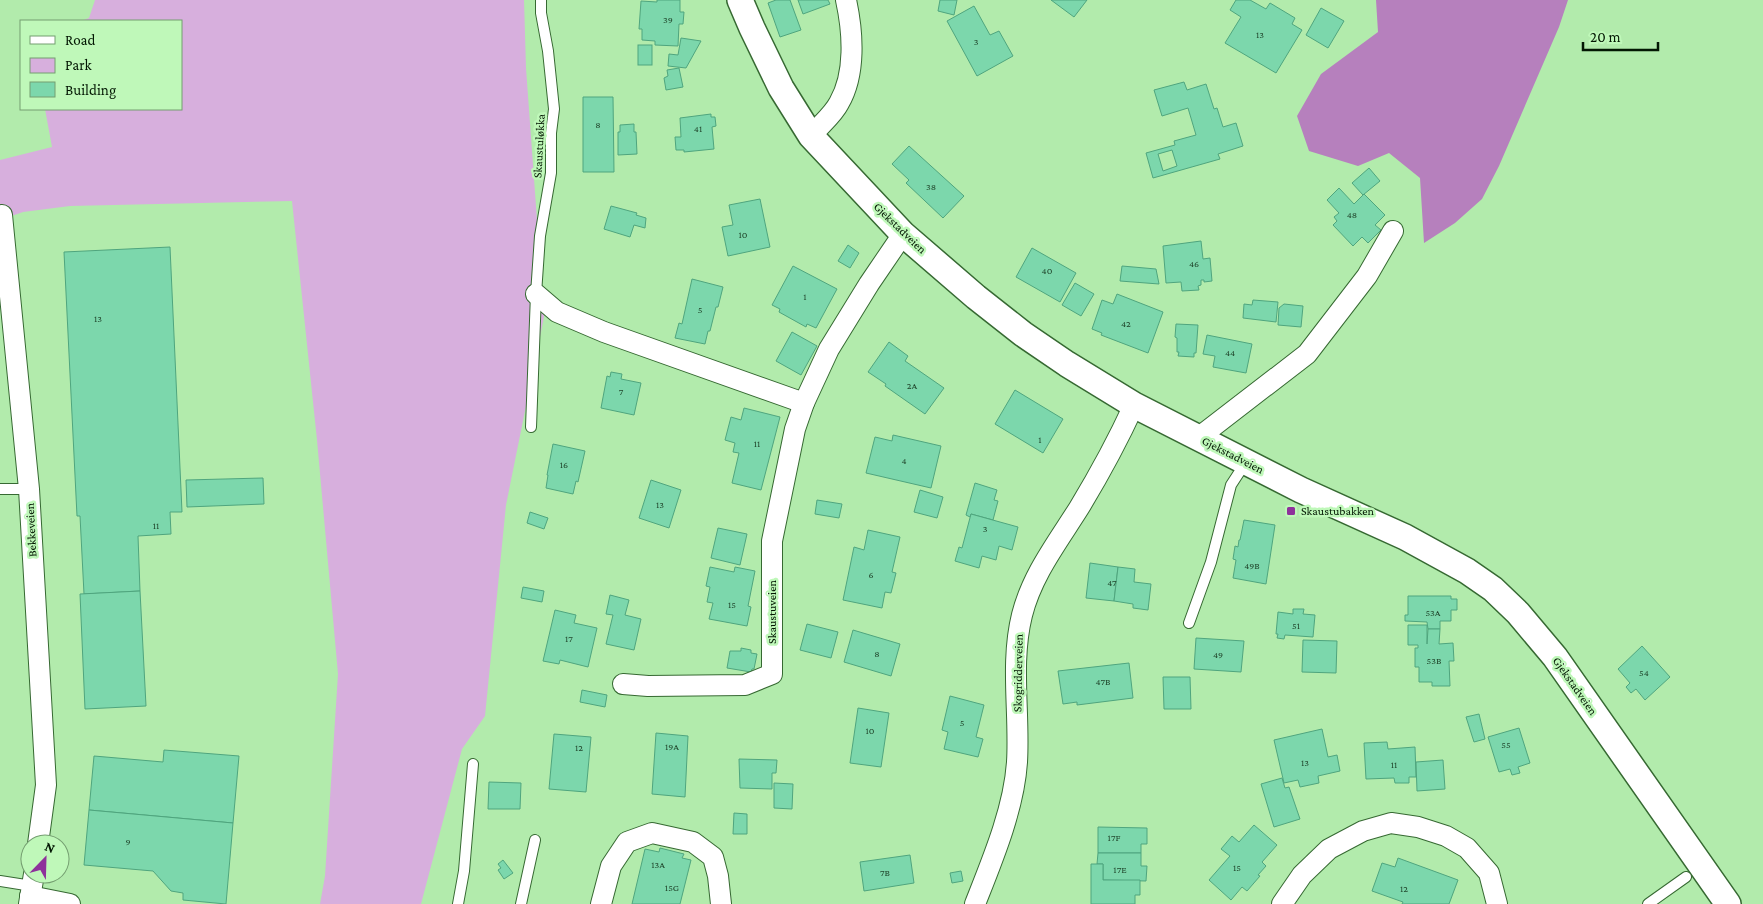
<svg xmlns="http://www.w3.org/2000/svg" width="1763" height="904" viewBox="0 0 1763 904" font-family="'Crimson Pro',serif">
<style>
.green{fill:#d7afdd}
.forest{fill:#b680bd}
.building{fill:#7cd7ac;stroke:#4fa57e;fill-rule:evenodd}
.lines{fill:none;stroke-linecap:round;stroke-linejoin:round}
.service-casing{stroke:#366932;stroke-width:12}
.minor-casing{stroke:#366932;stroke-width:22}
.tertiary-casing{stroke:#366932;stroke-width:28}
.service{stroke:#fff;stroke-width:10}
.minor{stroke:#fff;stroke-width:20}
.tertiary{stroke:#fff;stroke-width:25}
.poi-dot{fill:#8e319b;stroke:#bff8b9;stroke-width:2}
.labels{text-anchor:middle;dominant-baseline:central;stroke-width:5;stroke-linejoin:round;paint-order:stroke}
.number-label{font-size:10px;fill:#21472d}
.street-label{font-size:12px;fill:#031703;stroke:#bff8b9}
.poi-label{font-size:12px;fill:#031703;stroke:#bff8b9;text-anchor:start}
</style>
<rect width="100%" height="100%" fill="#b2ebac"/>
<polygon class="green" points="95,0 524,0 526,68 544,317 506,505 485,716 462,749 421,904 320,904 325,876 338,674 317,440 292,201 70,206 23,212 0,220 0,160 52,147 45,109 181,109 181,21 81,21 89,18"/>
<polygon class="forest" points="1376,0 1568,0 1559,27 1499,166 1482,199 1455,223 1424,243 1420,178 1389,153 1358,166 1309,151 1297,116 1321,74 1378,32"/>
<g class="building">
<polygon points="657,0 680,0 680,12 684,12 683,24 679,24 678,46 655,45 655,41 642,40 642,29 639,29 641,1 657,2"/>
<polygon points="776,0 790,0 801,30 780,37 768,3"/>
<polygon points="798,0 828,0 830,4 803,14"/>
<polygon points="940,0 957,0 954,15 938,11"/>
<polygon points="1051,0 1087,0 1074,17"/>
<polygon points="1236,0 1250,0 1266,9 1270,3 1295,18 1292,24 1302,30 1276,73 1225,43 1241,17 1230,10"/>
<polygon points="974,6 990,35 999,31 1013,56 977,76 947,21"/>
<polygon points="1321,8 1344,21 1328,48 1306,35"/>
<polygon points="681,38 701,41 686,68 668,66 669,54 678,55"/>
<rect x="638" y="45" width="14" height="20"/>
<polygon points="679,68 683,87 666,90 664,78 668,76 667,70"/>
<path d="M1184,82l3,8 19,-6 8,25 3,-1 6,19 13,-4 7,23 -25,8 2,5 -67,19 -7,-25 29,-8 -1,-4 22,-6 -8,-27 -26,8 -8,-26zM1172,150l5,16 -14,5 -5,-17z"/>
<polygon points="583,97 613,97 614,172 583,172"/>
<polygon points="711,114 711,117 715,117 716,126 712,127 714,149 684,152 684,150 676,150 675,137 681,137 680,118"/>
<polygon points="634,124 634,132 636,132 637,154 618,155 618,132 620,132 620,125"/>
<polygon points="909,146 964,196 943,218 906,183 909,180 892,164"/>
<polygon points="1369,168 1380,181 1363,195 1352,183"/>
<polygon points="1339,188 1354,204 1364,194 1385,215 1375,225 1381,230 1368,243 1362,237 1353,246 1333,225 1337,221 1334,217 1339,213 1327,200"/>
<polygon points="760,199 770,247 728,256 722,227 733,225 729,205"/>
<polygon points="611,206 637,213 636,215 646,218 645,228 634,225 630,237 604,229"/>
<polygon points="1201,241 1203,259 1210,258 1212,281 1204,282 1204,280 1201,280 1201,285 1198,286 1199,290 1182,291 1181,282 1166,283 1163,246"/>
<polygon points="848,245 859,253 850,268 838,261"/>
<polygon points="170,247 182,512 170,512 171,534 138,536 140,591 84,594 80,516 77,516 64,252"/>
<polygon points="1032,248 1076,273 1060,302 1016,277"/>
<polygon points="793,266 837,289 816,328 807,324 806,327 779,312 780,309 772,305"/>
<polygon points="1122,266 1156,269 1159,284 1120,281"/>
<polygon points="692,279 723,287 718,307 716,307 710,331 708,331 705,344 675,338 679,323 682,324"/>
<polygon points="1075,283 1094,294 1081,316 1062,305"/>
<polygon points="1117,294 1163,312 1148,353 1101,335 1102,333 1092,329 1102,300 1113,304"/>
<polygon points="1253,300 1278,302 1276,322 1243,318 1244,304 1252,305"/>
<polygon points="1284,304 1303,306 1301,327 1278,325 1279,308"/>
<polygon points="1176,324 1198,325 1196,353 1194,353 1194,357 1178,356 1179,352 1177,352 1177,338 1175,337"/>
<polygon points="792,332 817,346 801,375 776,361"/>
<polygon points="1207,335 1252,344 1246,373 1213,367 1215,356 1203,354"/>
<polygon points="889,342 908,356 905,361 944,388 925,414 885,386 886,384 868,372"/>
<polygon points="611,372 622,374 621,379 641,383 634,415 601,408 607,376 610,377"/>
<polygon points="1015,390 1063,419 1043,453 995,424"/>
<polygon points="744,408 780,417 761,490 732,483 739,453 733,452 735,443 725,440 731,417 741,420"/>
<polygon points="893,435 941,446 931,488 866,473 875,437 892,441"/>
<polygon points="553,444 585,451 578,482 576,481 573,494 546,488 548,475 547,475"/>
<polygon points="263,478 264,504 187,507 186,480"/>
<polygon points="651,480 681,490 669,528 639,518"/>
<polygon points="975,483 997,490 994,500 998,501 993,520 971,514 970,517 966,515"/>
<polygon points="920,490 943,497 937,518 914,512"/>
<polygon points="817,500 842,504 839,518 815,514"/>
<polygon points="530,512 548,518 544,529 527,523"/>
<polygon points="971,514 1018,527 1012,550 999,546 996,560 982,556 979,568 955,561 959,547 962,548"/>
<polygon points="1244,520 1275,525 1266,584 1233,578 1236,560 1233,559 1235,546 1238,547 1239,540 1240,540"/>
<polygon points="718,528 747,534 740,565 711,558"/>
<polygon points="868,530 900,537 892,572 896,573 891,593 885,592 882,608 843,600 854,547 864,550"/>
<polygon points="1090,563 1118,567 1114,601 1086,598"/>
<polygon points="710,567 734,572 735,567 755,571 748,606 751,607 747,626 709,619 713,603 707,602 710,587 706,586"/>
<polygon points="1118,567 1135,569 1134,582 1151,584 1148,610 1133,608 1133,604 1114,601"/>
<polygon points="523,587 544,591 542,602 521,598"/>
<polygon points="140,591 146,706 85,709 80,594"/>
<polygon points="610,595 629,600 625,615 641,619 634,650 606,644 613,615 606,614"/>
<polygon points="1408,596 1451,596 1451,599 1457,599 1457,610 1451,610 1451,621 1440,621 1440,629 1428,629 1427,622 1405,621 1405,615 1408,615"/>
<polygon points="1293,609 1304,609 1303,614 1315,615 1313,637 1285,635 1284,639 1277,638 1278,634 1276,634 1278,612 1293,614"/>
<polygon points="555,610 576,615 574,623 597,628 588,667 560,660 559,664 543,661"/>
<polygon points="807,624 838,632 831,658 800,650"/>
<polygon points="1408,625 1427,625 1427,644 1428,629 1440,629 1439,644 1453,643 1454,661 1449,661 1450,686 1432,686 1432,682 1419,682 1419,667 1415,667 1415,648 1418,648 1418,645 1408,645"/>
<polygon points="853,630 900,644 891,676 844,662"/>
<polygon points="1196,638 1244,641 1241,672 1194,669"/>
<polygon points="1303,640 1337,641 1336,673 1302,672"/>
<polygon points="1642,646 1670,677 1645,700 1636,689 1631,693 1626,687 1630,683 1618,669"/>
<polygon points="741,648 751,650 751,653 757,654 754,669 752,669 751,672 727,668 730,651 741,651"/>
<polygon points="1129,663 1133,698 1077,705 1077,702 1063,704 1058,671"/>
<polygon points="1163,677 1190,677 1191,709 1164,709"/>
<polygon points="582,690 607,695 605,707 580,702"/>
<polygon points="950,696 984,705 976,737 983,739 978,757 944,749 948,732 942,730"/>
<polygon points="858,708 889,713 881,767 850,763"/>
<polygon points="1479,714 1485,739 1474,742 1466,717"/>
<polygon points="1519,728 1530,763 1518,767 1520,773 1512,775 1510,769 1499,772 1488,737"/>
<polygon points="1322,729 1328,757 1337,755 1340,771 1318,776 1319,783 1300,787 1298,780 1284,783 1274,740"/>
<polygon points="656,733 688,736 685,797 652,794"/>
<polygon points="554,734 591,737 586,792 549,789"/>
<polygon points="1387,742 1388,749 1415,747 1416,777 1409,777 1409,783 1395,783 1394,778 1366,779 1364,743"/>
<polygon points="164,750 239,756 233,823 89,810 94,756 163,762"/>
<polygon points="739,759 777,760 776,773 772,773 772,789 740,788"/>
<polygon points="1443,760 1445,789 1417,791 1416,762"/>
<polygon points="1282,778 1285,788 1289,787 1300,819 1274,827 1261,784"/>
<polygon points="489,782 521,783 520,809 488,809"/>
<polygon points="774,783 793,784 792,809 774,808"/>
<polygon points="89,810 233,823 226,904 183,900 183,893 171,891 153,871 84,865"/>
<polygon points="734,813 747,814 747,834 733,834"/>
<polygon points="1254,825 1277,845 1262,862 1266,866 1258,875 1260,876 1247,891 1242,887 1231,900 1209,880 1230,856 1221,849 1232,836 1239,842"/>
<polygon points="1098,827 1147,828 1147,844 1141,844 1141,853 1098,853"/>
<polygon points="660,848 684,854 682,858 691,860 680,904 632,904 645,849 659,852"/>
<polygon points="1098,853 1141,853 1141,866 1147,866 1146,881 1103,880 1103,864 1097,864"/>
<polygon points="910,855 914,883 864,891 860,862"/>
<polygon points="1398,858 1458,880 1449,904 1402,904 1403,902 1372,891 1382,863 1395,867"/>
<polygon points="503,860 513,873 504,879 498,870 501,868 498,864"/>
<polygon points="1091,864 1103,864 1103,880 1140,880 1140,895 1135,895 1135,904 1091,904"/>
<polygon points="961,871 963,881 952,883 950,873"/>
</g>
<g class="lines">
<defs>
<g id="service">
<polyline points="531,427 536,294 540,236 551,173 551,133 554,109 548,51 541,13 541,0"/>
<polyline points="0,489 29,489"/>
<polyline points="1189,623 1211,562 1231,485 1246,462"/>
<polyline points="0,881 32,886"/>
<polyline points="458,904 464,871 473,764"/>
<polyline points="521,904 535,840"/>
<polyline points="1648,904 1686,877"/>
</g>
<g id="minor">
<path d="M811,136c9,-11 22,-21 28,-33 17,-29 14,-71 7,-103"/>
<polyline points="2,215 29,489 46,785 38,844"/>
<polyline points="536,294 557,312 604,332 804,403"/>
<polyline points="1198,438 1307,354 1367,276 1393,231"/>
<polyline points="623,684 648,686 745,685 772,674 772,541 795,429 804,403 829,349 869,284 903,234"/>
<polyline points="30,896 70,904"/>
<polyline points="29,904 34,874"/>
<polyline points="601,904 611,866 627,842 652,833 693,842 713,857 718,876 721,904"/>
<path d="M975,904c17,-43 39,-95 42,-142 3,-48 -7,-99 5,-147 10,-40 35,-72 57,-107 20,-33 39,-68 55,-103"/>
<polyline points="1282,904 1302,875 1329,849 1363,831 1391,823 1418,827 1446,836 1467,848 1489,873 1497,904"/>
</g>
<polyline id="tertiary" points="740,0 752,28 781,88 811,136 903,234 976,297 1023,334 1067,364 1134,405 1301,490 1405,537 1467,571 1493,589 1518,613 1555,657 1728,904"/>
</defs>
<use href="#service" class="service-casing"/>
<use href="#minor" class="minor-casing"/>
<use href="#tertiary" class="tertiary-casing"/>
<use href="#service" class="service"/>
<use href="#minor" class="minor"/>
<use href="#tertiary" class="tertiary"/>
</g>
<rect class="poi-dot" x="1286" y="506" width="10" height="10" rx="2.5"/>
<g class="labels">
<g class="number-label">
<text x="668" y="19">39</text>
<text x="1260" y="34">13</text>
<text x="976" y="41">3</text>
<text x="598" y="124">8</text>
<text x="698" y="128">41</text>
<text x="931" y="186">38</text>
<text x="1352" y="214">48</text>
<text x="743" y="234">10</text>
<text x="1194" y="263">46</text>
<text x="1047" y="270">40</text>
<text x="805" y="296">1</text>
<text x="700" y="309">5</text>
<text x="98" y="318">13</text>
<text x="1126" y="323">42</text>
<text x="1230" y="352">44</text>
<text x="912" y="385">2A</text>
<text x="621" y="391">7</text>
<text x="1040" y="439">1</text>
<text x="757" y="443">11</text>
<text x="904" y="460">4</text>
<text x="564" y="464">16</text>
<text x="660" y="504">13</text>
<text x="156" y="525">11</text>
<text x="985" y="528">3</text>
<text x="1252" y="565">49B</text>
<text x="871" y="574">6</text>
<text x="1112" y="582">47</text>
<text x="732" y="604">15</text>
<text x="1433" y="612">53A</text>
<text x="1296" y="625">51</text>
<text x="569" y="638">17</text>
<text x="877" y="653">8</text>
<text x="1218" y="654">49</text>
<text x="1434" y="660">53B</text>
<text x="1644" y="672">54</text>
<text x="1103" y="681">47B</text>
<text x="962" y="722">5</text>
<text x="870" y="730">10</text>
<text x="1506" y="744">55</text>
<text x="672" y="746">19A</text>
<text x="579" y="747">12</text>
<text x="1305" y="762">13</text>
<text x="1394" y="764">11</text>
<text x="1114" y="837">17F</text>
<text x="128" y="841">9</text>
<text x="658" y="864">13A</text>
<text x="1237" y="867">15</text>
<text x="1120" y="869">17E</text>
<text x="885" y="872">7B</text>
<text x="672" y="887">15G</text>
<text x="1404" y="888">12</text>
</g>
<g class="street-label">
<text transform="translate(539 146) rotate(-87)">Skaustuløkka</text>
<text transform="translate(900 228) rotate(44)">Gjekstadveien</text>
<text transform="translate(1233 455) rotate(27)">Gjekstadveien</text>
<text transform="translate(31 530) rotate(-93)">Bekkeveien</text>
<text transform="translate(772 612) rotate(-90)">Skaustuveien</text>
<text transform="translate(1018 673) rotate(-89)">Skogridderveien</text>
<text transform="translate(1575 686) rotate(55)">Gjekstadveien</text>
</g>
<g class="poi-label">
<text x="1301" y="511">Skaustubakken</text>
</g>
</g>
<rect x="20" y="20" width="162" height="90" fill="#bff8b9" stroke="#749e70"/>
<rect x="30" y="36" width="25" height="8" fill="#ffffff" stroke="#749e70"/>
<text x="65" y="45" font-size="15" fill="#031703">Road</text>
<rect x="30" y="58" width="25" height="15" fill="#d7afdd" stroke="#749e70"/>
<text x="65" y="70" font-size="15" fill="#031703">Park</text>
<rect x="30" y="82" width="25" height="15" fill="#7cd7ac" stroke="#749e70"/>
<text x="65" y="95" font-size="15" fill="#031703">Building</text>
<g transform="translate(45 859) rotate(23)"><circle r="24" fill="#bff8b9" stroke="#749e70"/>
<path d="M0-4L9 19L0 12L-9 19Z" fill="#8e319b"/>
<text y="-8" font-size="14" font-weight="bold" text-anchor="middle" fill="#031703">N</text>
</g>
<path d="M1583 42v8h75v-8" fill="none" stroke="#031703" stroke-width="2.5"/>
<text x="1590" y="42" font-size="15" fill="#031703" stroke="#bff8b9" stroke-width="4" paint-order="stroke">20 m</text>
</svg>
